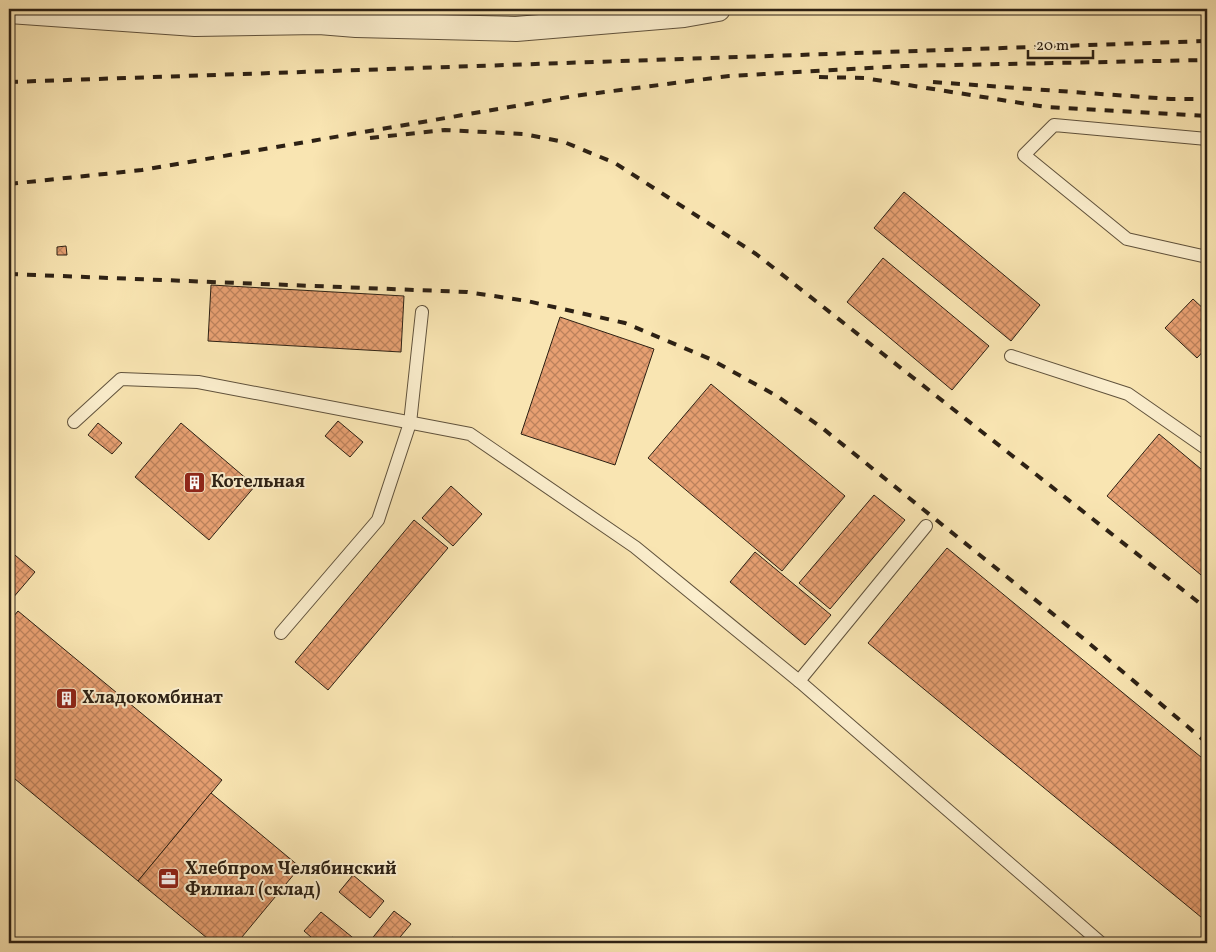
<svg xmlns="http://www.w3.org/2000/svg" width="1216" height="952" viewBox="0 0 1216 952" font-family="Vollkorn,serif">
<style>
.building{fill:url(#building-cross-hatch);stroke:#2d2114}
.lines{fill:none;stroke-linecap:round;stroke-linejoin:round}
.lane-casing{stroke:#60523c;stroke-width:14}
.street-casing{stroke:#60523c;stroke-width:26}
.lane{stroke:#fbeecd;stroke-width:12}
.street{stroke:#fbeecd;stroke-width:24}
.rail{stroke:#2d2114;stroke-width:4;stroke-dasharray:9 9;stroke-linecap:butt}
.labels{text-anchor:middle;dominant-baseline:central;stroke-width:4;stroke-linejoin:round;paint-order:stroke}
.poi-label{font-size:18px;font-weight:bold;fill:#2d2114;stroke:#fbeecd;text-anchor:start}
</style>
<defs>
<pattern id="building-cross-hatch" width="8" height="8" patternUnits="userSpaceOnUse" patternTransform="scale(1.25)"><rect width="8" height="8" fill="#e7a072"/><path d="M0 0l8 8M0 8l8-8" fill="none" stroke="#bc825c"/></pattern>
</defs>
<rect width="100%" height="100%" fill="#f9e5b2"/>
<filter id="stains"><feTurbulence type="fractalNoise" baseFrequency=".004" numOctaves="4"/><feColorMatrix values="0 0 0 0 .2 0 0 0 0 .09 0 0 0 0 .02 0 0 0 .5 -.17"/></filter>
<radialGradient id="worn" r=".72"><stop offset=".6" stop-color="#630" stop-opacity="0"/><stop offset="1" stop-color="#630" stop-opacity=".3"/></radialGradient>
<g class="building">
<polygon points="904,192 1040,305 1011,341 874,228"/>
<polygon points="66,246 67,255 57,255 57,247"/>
<polygon points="883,258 989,346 952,390 847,302"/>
<polygon points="211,285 404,296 401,352 208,341"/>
<polygon points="1193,299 1207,312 1207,347 1197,358 1165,328"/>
<polygon points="560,317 654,349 615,465 521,434"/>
<polygon points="711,384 845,496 782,571 648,458"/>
<polygon points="338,421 363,442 350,457 325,436"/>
<polygon points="98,423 122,443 112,454 88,435"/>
<polygon points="181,423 255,486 209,540 135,477"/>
<polygon points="1159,434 1207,474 1207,580 1107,496"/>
<polygon points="451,486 482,514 453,546 422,518"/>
<polygon points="874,495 905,520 830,609 799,583"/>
<polygon points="414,520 448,548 328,690 295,662"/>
<polygon points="947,548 1207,762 1207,922 868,643"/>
<polygon points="9,550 35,572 12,599 9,596"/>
<polygon points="755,552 831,615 805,645 730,582"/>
<polygon points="18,611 222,780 138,881 9,774 9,622"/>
<polygon points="211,793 300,867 237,943 213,943 138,881"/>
<polygon points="353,875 384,901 370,918 339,892"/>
<polygon points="394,911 411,924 395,943 373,943 370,941"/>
<polygon points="321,912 357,941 355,943 318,943 304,931"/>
<polygon points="452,937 460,943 447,943"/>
</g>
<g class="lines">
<defs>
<g id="lane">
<polyline points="1207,139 1054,125 1024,155 1127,239 1207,257"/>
<polyline points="1011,356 1128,394 1207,449"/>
<polyline points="74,422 121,379 198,382 470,434 635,547 799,681"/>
<polyline points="926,526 799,681 1101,943"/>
<polyline points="281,633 378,520 410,423 422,312"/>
</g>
<polyline id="street" points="9,11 195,24 319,22 356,25 516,29 684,15 718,9"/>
</defs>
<use href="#lane" class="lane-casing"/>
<use href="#street" class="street-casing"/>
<use href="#lane" class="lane"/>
<use href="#street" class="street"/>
<g class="rail">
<polyline points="819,77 864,78 1046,107 1207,116"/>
<polyline points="9,82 1207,41"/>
<polyline points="933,82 1171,99 1207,99"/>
<polyline points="370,138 445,130 524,134 564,142 615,163 756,254 1207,609"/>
<polyline points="9,184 142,170 574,96 729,76 904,66 1207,60"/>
<polyline points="9,274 467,292 527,301 625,323 710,359 777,396 821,427 1084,639 1207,743"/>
</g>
</g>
<defs>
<symbol id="building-square" viewBox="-11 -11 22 22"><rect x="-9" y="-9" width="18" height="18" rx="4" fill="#8f2418" stroke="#fbeecd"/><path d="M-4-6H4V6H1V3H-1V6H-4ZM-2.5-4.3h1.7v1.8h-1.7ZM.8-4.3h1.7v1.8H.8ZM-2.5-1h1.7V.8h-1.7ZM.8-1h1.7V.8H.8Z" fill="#fff"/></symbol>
<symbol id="office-square" viewBox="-11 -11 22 22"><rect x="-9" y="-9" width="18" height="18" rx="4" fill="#8f2418" stroke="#fbeecd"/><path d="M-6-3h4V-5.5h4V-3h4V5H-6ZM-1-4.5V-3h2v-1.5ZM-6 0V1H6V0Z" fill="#fff"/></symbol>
</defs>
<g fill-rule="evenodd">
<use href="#building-square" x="182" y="470" width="25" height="25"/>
<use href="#building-square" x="54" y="686" width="25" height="25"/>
<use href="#office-square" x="156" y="866" width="25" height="25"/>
</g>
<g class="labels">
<g class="poi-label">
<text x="211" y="482">Котельная</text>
<text x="82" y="698">Хладокомбинат</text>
<text x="185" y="869">Хлебпром Челябинский<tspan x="185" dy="21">Филиал (склад)</tspan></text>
</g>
</g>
<rect width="1216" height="952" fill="none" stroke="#f9e5b2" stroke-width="30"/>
<rect x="10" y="10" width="1196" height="932" fill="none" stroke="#2d2114" stroke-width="2.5"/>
<rect x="15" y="15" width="1186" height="922" fill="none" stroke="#2d2114"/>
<path d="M1028 50v8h65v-8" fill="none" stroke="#2d2114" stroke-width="2.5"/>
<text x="1036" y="50" font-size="15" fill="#2d2114" stroke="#fbeecd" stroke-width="4" paint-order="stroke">20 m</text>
<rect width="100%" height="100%" filter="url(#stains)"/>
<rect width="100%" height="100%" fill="url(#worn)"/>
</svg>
